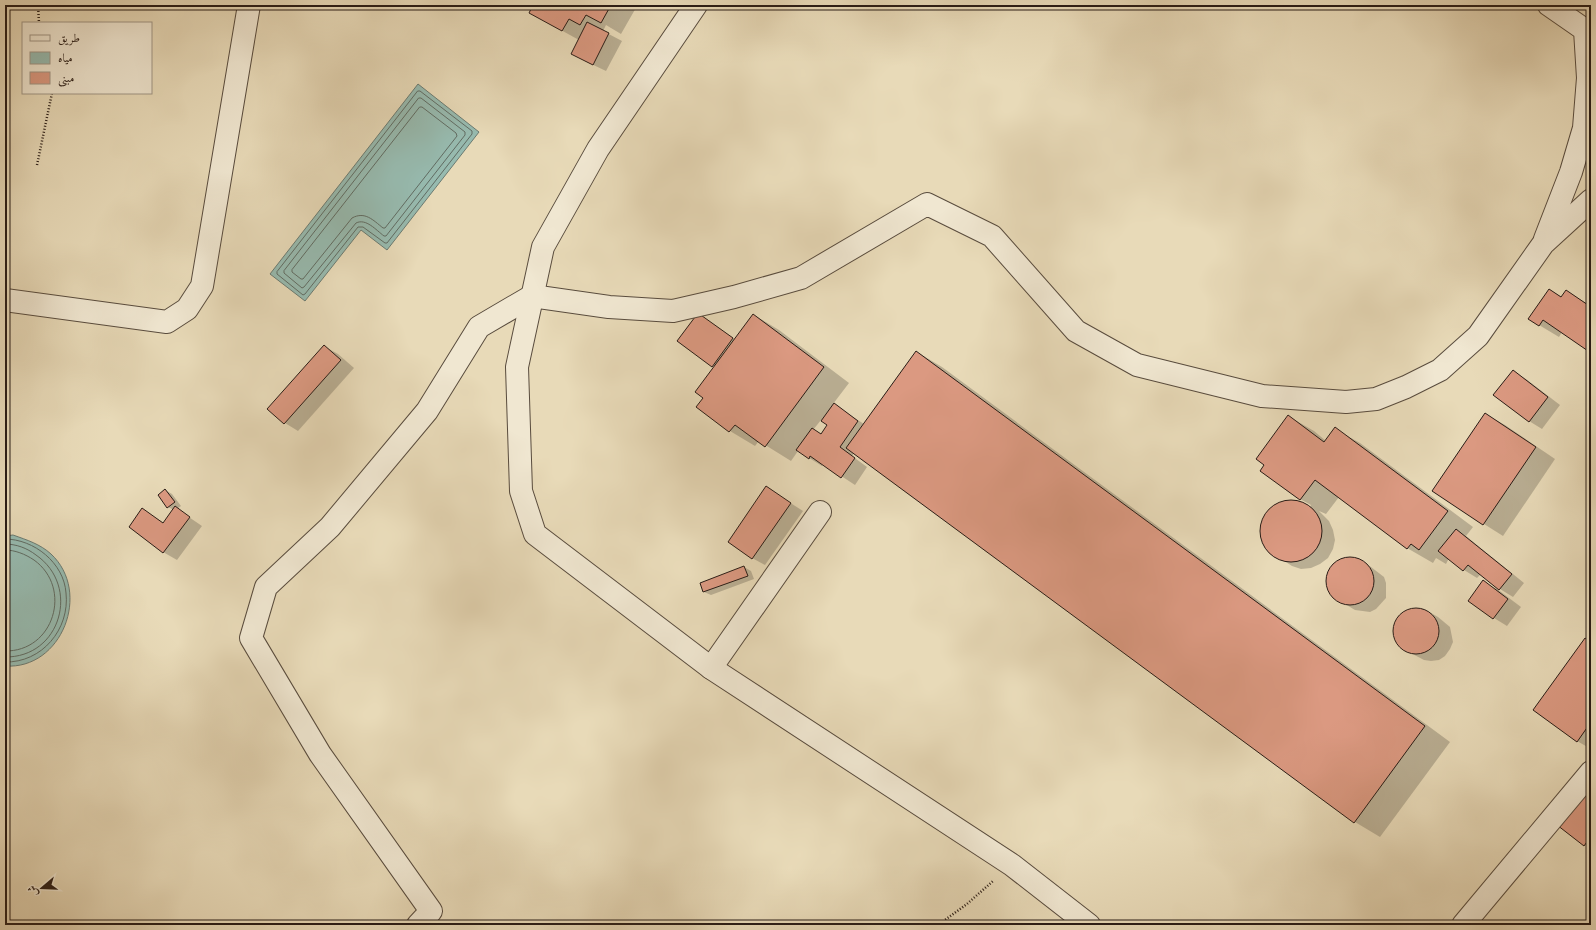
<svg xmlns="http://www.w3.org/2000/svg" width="1596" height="930" viewBox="0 0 1596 930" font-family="'Old Standard TT',Amiri,serif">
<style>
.water{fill:#97bbb0;stroke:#6b7b72}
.shadow{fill:#0003;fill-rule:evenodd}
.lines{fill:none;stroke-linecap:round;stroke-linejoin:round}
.shore{stroke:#606c63;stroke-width:1}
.building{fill:#db9981;stroke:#291c16}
.minor-casing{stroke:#594c3e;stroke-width:24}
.path{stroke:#291c16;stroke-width:2.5;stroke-dasharray:1 2;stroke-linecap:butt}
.minor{stroke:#f0e7d1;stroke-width:22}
</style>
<rect width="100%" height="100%" fill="#e8dab8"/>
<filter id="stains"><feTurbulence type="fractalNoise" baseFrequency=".005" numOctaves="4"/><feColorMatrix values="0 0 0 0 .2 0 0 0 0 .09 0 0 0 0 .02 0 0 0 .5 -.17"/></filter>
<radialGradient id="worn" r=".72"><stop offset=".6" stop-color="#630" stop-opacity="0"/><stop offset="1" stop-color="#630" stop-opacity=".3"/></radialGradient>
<g class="water">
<polygon points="418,84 479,132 387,250 361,230 305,301 270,274"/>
<path d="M13,535c14,5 27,9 38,19 41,38 11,116 -46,112v-130z"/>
</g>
<g class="shadow">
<polygon points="535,5 635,5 637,6 621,34 606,25 603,31 622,41 606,71 585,61 579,40 550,24"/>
<polygon points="1550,290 1562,297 1566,291 1591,306 1591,352 1562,332 1559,337 1539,325"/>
<path d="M698,314l38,26 18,-25 25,15 70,53 -16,21 31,20 53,-72 25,15 508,375 -70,95 -25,-15 -501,-369 -2,3 15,11 -12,18 -32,-21 -1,2 -24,-15 -7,10 -32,-20 -4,5 -25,-15 -26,-33 11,-31 -3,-1zM821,420l7,5 -7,10 -8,-5z"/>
<polygon points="324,346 338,354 354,368 298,431 285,423 269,409"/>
<polygon points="1513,372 1526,379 1560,405 1542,429 1529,421"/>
<polygon points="1485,414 1505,425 1555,459 1503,536 1484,524 1434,491"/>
<polygon points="1288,416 1314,431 1326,441 1335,429 1360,443 1473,527 1466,536 1524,583 1513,597 1500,589 1481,574 1477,578 1464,570 1449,558 1446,564 1436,558 1433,563 1407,548 1339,497 1326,514 1319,511 1329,521 1333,530 1335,540 1333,549 1328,558 1320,564 1311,568 1301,569 1292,566 1270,552 1264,544 1261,535 1261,525 1265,515 1271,508 1280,503 1289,501 1299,502 1310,507 1311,505 1300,499"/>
<polygon points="767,488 803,511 765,565 752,558"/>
<polygon points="165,490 172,494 181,506 177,509 202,526 177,560 163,552 143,510 164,523 174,510 168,507"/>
<polygon points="1350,558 1358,559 1371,567 1384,577 1386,583 1386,598 1376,609 1370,612 1355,610 1335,598 1330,592 1328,585 1327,577 1330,570 1335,564 1342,559"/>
<polygon points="744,567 751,571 754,579 711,595 704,592 701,583"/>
<polygon points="1483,582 1497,589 1521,607 1507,626 1494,618 1470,600"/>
<polygon points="1417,608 1424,609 1438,617 1450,627 1453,642 1450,649 1445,656 1439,660 1431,661 1424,660 1403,649 1398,644 1394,630 1395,623 1398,616 1404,612"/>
<polygon points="1591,642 1591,749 1577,741"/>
<polygon points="1591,781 1591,849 1585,845"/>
</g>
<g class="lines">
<g class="shore">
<polygon points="418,91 420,91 472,131 472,134 387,243 385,243 363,227 358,227 305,294 303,295 277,274 277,272"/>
<path d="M419,98h2l44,34v3l-79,101h-2c-8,-6 -18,-18 -28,-13l-52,64 -2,1 -18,-15v-2z"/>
<path d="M420,107h2l34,26 1,3 -72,92h-2c-10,-8 -18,-17 -31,-10l-49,61h-2l-9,-7v-2z"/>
<path d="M5,539c29,0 59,24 61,54 4,36 -24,70 -61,69"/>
<path d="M5,544c11,0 22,4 31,11 45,31 25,103 -31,102"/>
<path d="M5,550c10,0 20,4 29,10 39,28 20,92 -29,91"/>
</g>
</g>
<g class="building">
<polygon points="533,5 611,5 601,23 586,15 580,25 569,19 562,31 529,13"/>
<polygon points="587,22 609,33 593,65 571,54"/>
<polygon points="1549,289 1561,297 1566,290 1591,307 1591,353 1543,320 1539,326 1528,319"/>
<polygon points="698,313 733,338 712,367 677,341"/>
<polygon points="753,314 824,367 765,447 735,425 729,432 696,407 703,398 695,392"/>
<polygon points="324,345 341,360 284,424 267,409"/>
<polygon points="916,351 1425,726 1354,823 846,448"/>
<polygon points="1513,370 1548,397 1529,422 1493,395"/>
<polygon points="834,403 858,421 840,447 855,458 841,478 810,456 809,459 796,450 812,428 821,434 827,425 821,421"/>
<polygon points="1485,413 1536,447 1483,525 1432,491"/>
<polygon points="1288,415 1324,442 1335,427 1448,511 1419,550 1411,544 1407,549 1315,480 1300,500 1260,471 1264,465 1256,459"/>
<polygon points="766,486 791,503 752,559 728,542"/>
<polygon points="165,489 175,502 167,508 158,495"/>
<circle cx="1291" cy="531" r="31"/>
<polygon points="175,506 190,517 163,553 129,527 142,508 163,523"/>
<polygon points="1456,529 1512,574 1499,590 1468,565 1463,571 1438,551"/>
<circle cx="1350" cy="581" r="24"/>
<polygon points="744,566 748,576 703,592 700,583"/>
<polygon points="1483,580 1508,599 1493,619 1468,601"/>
<circle cx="1416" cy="631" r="23"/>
<polygon points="1585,638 1591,642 1591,722 1577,742 1533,710"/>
<polygon points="1591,779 1591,836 1584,846 1557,825"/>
</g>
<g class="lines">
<defs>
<g id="minor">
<polyline points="696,5 598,149 543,247 517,367 521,491 535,534 711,668 1012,865 1089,925"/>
<polyline points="1545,239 1571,172 1584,128 1588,78 1585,30 1549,5"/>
<polyline points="5,300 167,322 187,309 202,286 249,5"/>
<polyline points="711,668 820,512"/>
<polyline points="418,925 431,911 320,754 251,638 266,587 330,527 427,411 479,327 532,296 609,307 673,311 734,297 801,278 927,204 992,236 1076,331 1137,365 1262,396 1346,402 1376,399 1406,387 1440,370 1478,336 1543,244 1591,200"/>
<polyline points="1463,925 1591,772"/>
</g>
</defs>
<use href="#minor" class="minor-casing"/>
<g class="path">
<polyline points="38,5 39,23"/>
<polyline points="37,165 52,93"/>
<polyline points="938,925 967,904 993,881"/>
</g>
<use href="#minor" class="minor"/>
</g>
<rect width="1596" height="930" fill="none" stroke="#e8dab8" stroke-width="20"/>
<rect x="6" y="6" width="1584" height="918" fill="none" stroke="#291c16" stroke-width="2"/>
<rect x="10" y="10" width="1576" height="910" fill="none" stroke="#291c16"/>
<rect x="22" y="22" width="130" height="72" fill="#f0e7d1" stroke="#a09686"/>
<rect x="30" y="35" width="20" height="6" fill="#f0e7d1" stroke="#a09686"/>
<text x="58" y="42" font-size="12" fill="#291c16">طريق</text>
<rect x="30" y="52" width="20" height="12" fill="#97bbb0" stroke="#a09686"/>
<text x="58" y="62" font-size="12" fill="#291c16">مياه</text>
<rect x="30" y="72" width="20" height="12" fill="#db9981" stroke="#a09686"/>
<text x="58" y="82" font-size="12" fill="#291c16">مبنى</text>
<g transform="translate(42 888) rotate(251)" stroke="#f0e7d1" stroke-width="3" paint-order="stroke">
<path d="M0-3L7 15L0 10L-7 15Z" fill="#291c16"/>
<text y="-6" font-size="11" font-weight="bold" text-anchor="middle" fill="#291c16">ش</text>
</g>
<rect width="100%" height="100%" filter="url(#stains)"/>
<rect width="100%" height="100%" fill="url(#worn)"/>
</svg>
